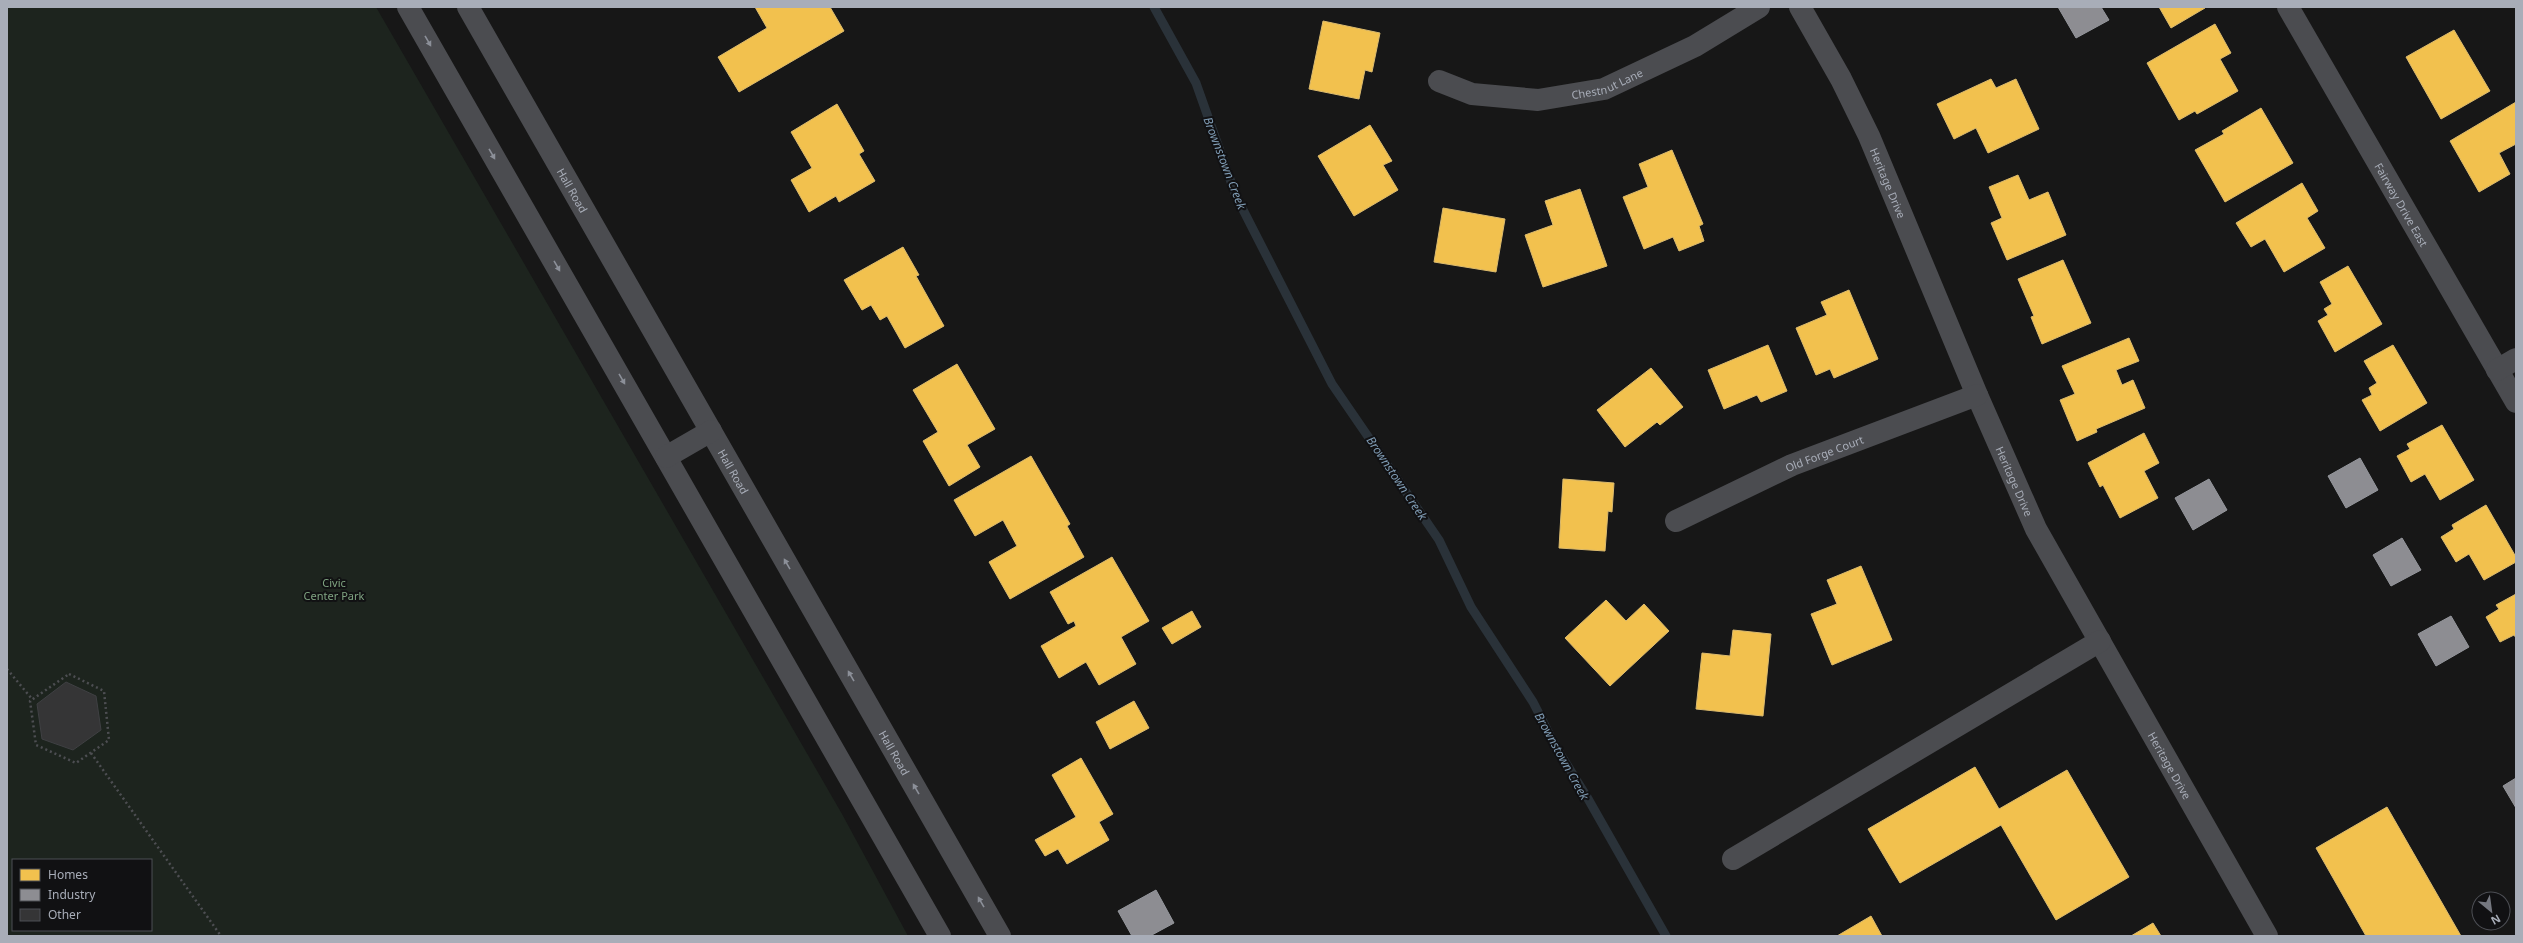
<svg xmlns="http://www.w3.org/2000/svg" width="2523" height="943" viewBox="0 0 2523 943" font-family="'Noto Sans',sans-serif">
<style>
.green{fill:#1d241e;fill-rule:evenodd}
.homes{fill:#f2c14e;stroke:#dcbb6e}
.industry{fill:#8d8d92;stroke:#95979d}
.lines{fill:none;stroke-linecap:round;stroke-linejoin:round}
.stream{stroke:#2a3239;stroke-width:9}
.building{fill:#353536;stroke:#3f4043}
.path{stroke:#4d4e52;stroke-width:2.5;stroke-dasharray:2 3;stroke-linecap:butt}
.minor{stroke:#4b4c50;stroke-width:22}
.oneway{fill:#8c9099}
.labels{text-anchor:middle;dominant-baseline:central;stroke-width:4;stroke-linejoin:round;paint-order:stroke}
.street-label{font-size:11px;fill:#a8adb8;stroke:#111113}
.park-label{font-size:11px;fill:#7fa381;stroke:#111113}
.water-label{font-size:12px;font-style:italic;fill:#7f9bb3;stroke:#111113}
</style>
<rect width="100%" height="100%" fill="#171717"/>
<path class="green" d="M7,7h369l466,807 66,122h-901zM13,860h138v70h-138z"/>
<g class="homes">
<polygon points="755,7 830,7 844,31 739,92 718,57 767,28"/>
<polygon points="2159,7 2204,7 2205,8 2171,28"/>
<polygon points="1323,21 1380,33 1372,72 1365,70 1359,99 1309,89"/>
<polygon points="2215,24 2231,53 2220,59 2238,91 2197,114 2195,111 2179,120 2147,63"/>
<polygon points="2454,30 2490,91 2441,119 2406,57"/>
<polygon points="1991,79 1996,88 2016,79 2039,129 1988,153 1976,128 1954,139 1937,104"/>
<polygon points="2516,102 2516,144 2499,153 2510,174 2479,192 2450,141"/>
<polygon points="837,104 864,151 859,154 875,181 839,202 836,196 809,212 791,180 812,168 791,132"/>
<polygon points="2261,108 2293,163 2225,202 2195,150 2224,134 2222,131"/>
<polygon points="1370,125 1392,161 1383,165 1398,190 1354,216 1318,156"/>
<polygon points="1672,150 1703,224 1699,226 1704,241 1679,251 1673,237 1644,249 1623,197 1648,187 1639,164"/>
<polygon points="2018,175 2029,200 2048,192 2066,235 2007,260 1991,223 2002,218 1989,187"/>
<polygon points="2302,183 2318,211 2307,218 2325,248 2284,272 2265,239 2251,247 2236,223"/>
<polygon points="1580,189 1607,266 1543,287 1525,235 1553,225 1545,201"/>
<polygon points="1443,208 1505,219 1496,272 1434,262"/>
<polygon points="903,247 919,275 916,276 944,326 905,348 887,316 880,320 871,305 862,310 844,280"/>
<polygon points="2063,260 2091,323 2042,344 2031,317 2034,316 2018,279"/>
<polygon points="2348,266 2382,324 2335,352 2318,321 2328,315 2324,309 2332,304 2320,282"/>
<polygon points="1849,290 1878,359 1834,378 1830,369 1816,375 1796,328 1827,315 1821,302"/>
<polygon points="2129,338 2139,361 2116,370 2122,385 2133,380 2145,408 2096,429 2097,432 2077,441 2060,400 2075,394 2062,366"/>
<polygon points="1768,345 1787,391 1761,402 1757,395 1724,409 1708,370"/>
<polygon points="2393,345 2427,403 2380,431 2362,400 2372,395 2369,388 2377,383 2364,361"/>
<polygon points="957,364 995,429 967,445 980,467 949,486 923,441 938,432 913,390"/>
<polygon points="1651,368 1683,407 1660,425 1657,422 1625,447 1597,410"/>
<polygon points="2442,425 2474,480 2440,500 2425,474 2411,482 2397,456 2410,449 2407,444"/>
<polygon points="2144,433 2159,463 2144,471 2158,498 2120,518 2103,485 2100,487 2088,463"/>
<polygon points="1031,456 1070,524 1067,526 1084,557 1010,599 989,562 1017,546 1003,520 975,536 954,500"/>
<polygon points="1563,479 1614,483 1612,512 1608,511 1605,551 1559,548"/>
<polygon points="2486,505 2516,557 2516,562 2484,580 2469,554 2456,562 2441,537 2454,529 2452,525"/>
<polygon points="1112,557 1149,621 1121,637 1136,664 1099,685 1086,662 1059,678 1041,646 1076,626 1074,621 1068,624 1050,592"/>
<polygon points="1861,566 1892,640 1832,665 1811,614 1837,604 1827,580"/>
<polygon points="2516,594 2516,638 2514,635 2500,642 2486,617 2499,609 2496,605"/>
<polygon points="1606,600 1626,621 1644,604 1669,631 1610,686 1565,638"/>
<polygon points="1192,611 1201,627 1172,644 1162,628"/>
<polygon points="1733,630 1771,634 1763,716 1696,709 1702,653 1730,656"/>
<polygon points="1134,701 1149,728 1110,749 1096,722"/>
<polygon points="1081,758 1113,814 1099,822 1109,840 1067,864 1058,849 1045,856 1035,840 1076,817 1052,775"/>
<polygon points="1975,767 1999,809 2067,770 2129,877 2056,920 2001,825 1900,883 1868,829"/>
<polygon points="2387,807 2461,936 2366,936 2316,848"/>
<polygon points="1871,916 1882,936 1837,936"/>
<polygon points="2153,923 2161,936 2131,936"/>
</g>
<g class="industry">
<polygon points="2058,7 2101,7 2109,20 2076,38"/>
<polygon points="2360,458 2378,490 2346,508 2328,476"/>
<polygon points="2209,479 2227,510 2193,530 2175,498"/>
<polygon points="2402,538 2421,570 2391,586 2373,555"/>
<polygon points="2451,616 2469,647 2436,666 2418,634"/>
<polygon points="2516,778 2516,808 2503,786"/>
<polygon points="1156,890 1174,923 1150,936 1132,936 1118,911"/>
</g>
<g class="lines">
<polyline class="stream" points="1154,7 1196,83 1236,196 1332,384 1439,540 1471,607 1533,702 1556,747 1587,797 1666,936"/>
</g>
<polygon class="building" points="66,682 96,696 101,730 73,750 42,739 37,704"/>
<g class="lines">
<g class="path">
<polyline points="7,669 32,699"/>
<polygon points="69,674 104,691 109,740 76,763 36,745 30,701"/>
<polyline points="91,753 221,936"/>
</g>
<g class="minor">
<polyline points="408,7 940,936"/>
<path id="s1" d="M468,7l532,929"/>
<path id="s2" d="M1800,7l41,72 28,57 108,259 59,134 231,407"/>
<path id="s3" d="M2288,7l228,395"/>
<path id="s4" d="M1439,81l33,13 66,6 66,-11 91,-43 64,-39"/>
<polyline points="2497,370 2516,359"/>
<polyline points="666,457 711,431"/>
<path id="s5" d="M1676,521l116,-56 185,-70"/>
<polyline points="1733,859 2100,641"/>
</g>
</g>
<defs><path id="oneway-solid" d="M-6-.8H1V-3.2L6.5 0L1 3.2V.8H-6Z"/></defs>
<g class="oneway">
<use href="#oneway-solid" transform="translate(428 41) rotate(60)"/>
<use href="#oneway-solid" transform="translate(492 154) rotate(60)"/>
<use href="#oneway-solid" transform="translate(557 266) rotate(60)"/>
<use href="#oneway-solid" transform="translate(622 379) rotate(60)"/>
<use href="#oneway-solid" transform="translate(787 564) rotate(-120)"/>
<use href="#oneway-solid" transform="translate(851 676) rotate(-120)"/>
<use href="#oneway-solid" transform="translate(916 789) rotate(-120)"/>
<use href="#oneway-solid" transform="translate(981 902) rotate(-120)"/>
</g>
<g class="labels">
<g class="street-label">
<text stroke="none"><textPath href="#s4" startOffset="173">Chestnut Lane</textPath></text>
<text stroke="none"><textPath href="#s2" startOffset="197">Heritage Drive</textPath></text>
<text stroke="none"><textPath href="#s1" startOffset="211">Hall Road</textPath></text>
<text stroke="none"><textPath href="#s3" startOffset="228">Fairway Drive East</textPath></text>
<text stroke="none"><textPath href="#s5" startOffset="163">Old Forge Court</textPath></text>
<text stroke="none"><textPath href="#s1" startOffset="535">Hall Road</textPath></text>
<text stroke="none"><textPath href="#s2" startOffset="521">Heritage Drive</textPath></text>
<text stroke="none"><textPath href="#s1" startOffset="859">Hall Road</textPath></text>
<text stroke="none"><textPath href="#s2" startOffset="845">Heritage Drive</textPath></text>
</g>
<g class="park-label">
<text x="334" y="582">Civic<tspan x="334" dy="13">Center Park</tspan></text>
</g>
<g class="water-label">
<text transform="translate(1225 163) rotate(69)">Brownstown Creek</text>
<text transform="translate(1397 478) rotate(56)">Brownstown Creek</text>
<text transform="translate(1562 756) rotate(61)">Brownstown Creek</text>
</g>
</g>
<rect width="2523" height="943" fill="none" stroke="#a8adb8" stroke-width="16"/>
<rect x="12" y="859" width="140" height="72" fill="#111113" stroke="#4d4f55"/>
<rect x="20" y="869" width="20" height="12" fill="#f2c14e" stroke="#4d4f55"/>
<text x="48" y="879" font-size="12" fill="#a8adb8">Homes</text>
<rect x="20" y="889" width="20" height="12" fill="#8d8d92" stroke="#4d4f55"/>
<text x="48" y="899" font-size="12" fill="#a8adb8">Industry</text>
<rect x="20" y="909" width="20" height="12" fill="#353536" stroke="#4d4f55"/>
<text x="48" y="919" font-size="12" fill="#a8adb8">Other</text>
<g transform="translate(2491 911) rotate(151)"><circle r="19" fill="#111113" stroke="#4d4f55"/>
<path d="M0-3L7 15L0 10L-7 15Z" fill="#757880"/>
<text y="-6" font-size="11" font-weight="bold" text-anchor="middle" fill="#a8adb8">N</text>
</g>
</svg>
